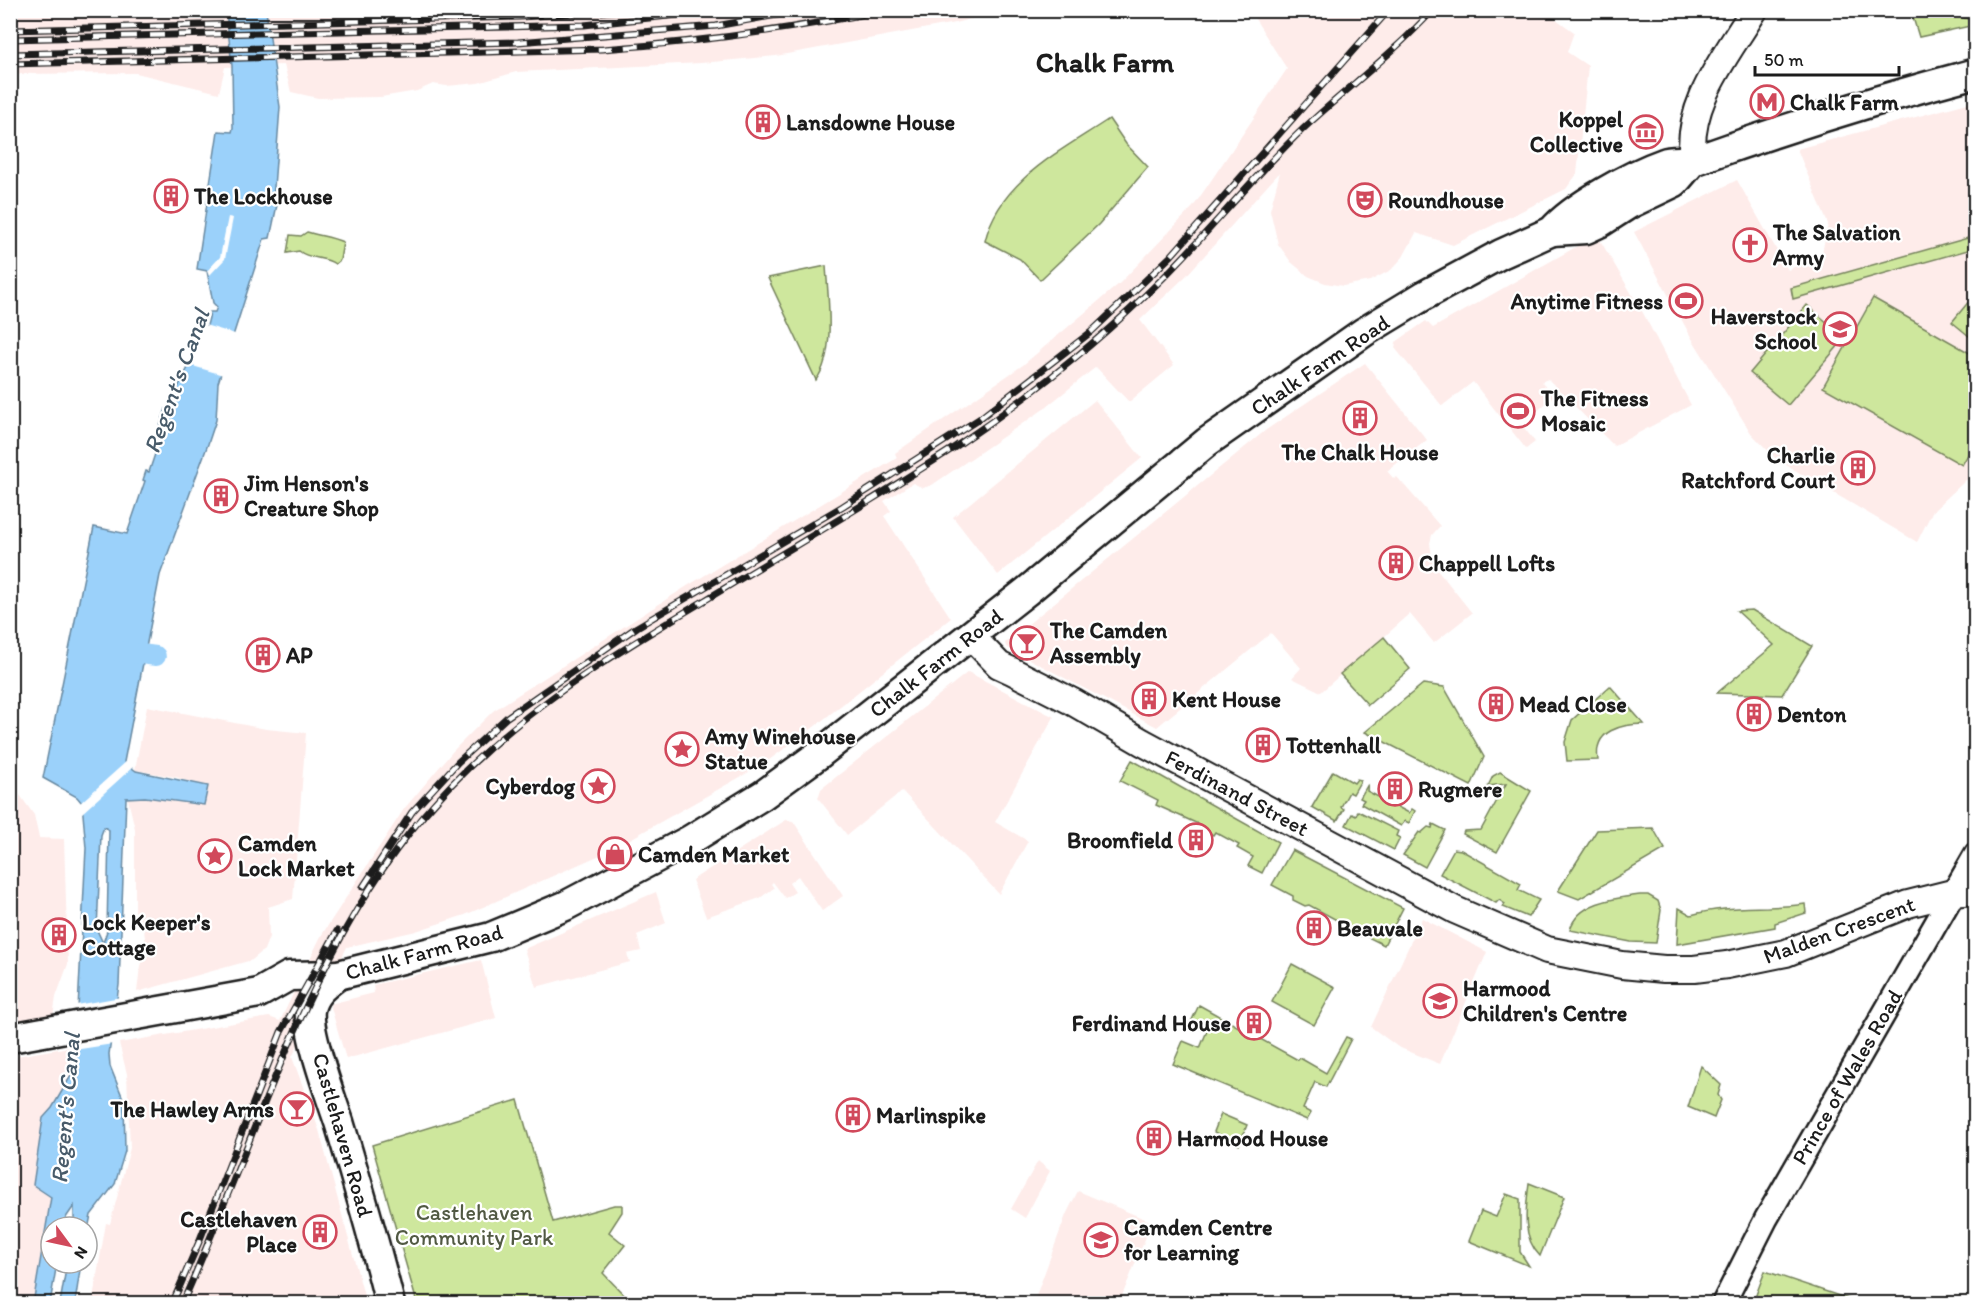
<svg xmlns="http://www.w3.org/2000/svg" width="1986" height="1314" viewBox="0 0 1986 1314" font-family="Itim,sans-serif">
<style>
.built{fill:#feecea}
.green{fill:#cee79d;stroke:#75825c;stroke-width:1.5}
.water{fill:#9bd1fa;stroke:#6889a1;stroke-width:1.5;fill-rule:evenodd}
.pier{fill:#fff}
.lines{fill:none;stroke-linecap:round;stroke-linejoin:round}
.canal{stroke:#9bd1fa;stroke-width:20}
.tertiary-casing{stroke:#1c1c1c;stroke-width:27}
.secondary-casing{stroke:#1c1c1c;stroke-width:30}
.primary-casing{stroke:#1c1c1c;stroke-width:33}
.tertiary{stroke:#fff;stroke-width:22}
.secondary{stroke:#fff;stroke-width:26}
.primary{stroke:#fff;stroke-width:28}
.rail-casing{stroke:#1c1c1c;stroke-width:7}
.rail{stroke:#fff;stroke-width:4.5;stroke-dasharray:14;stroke-linecap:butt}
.labels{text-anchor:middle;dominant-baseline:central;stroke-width:4.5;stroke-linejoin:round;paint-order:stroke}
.poi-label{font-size:22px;font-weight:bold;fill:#1c1c1c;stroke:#fff;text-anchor:start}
.street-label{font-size:22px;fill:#1c1c1c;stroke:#fff}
.park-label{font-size:22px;fill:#515943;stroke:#fff}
.water-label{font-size:24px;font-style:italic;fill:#485b6a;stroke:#fff}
.district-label{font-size:28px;font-weight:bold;fill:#1c1c1c;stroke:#fff}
</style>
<rect width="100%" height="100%" fill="#fff"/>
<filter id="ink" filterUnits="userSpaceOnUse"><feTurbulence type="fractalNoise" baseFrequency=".0167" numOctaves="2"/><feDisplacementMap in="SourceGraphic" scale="12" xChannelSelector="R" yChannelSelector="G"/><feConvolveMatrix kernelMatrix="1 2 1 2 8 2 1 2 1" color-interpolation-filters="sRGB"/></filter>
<g filter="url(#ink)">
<g class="built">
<polygon points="10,11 1000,11 955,23 776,56 701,63 516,72 478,83 447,86 433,84 417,91 381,97 318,98 291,92 284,65 225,67 219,93 136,73 11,74"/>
<polygon points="1250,11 1545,11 1574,32 1567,52 1588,66 1577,174 1566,189 1453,245 1416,233 1403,257 1391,270 1370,281 1343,286 1325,283 1308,276 1291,262 1278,244 1270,210 1280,172 1186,276 1140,320 1174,365 1129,402 1096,367 1041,411 932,485 923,488 913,483 884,501 891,511 884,516 951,618 814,727 765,763 609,851 465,915 416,931 347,947 292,1057 319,1130 366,1303 92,1304 106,1223 110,1224 130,1148 127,1074 119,1043 269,1017 280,1021 321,936 404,809 453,751 493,711 684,588 897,458 895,453 1023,365 1120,283 1193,207 1287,69"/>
<polygon points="1975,101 1975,484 1967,479 1932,512 1917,542 1776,459 1751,433 1691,337 1634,232 1737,180 1788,270 1822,253 1828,224 1797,149"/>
<polygon points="1597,235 1643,313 1691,405 1614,446 1548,379 1541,382 1554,396 1522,425 1535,442 1526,449 1473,382 1442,406 1395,348 1396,342 1426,321 1433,328"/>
<polygon points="1365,363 1427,440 1387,471 1394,479 1397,477 1440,526 1432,535 1430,543 1433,564 1472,613 1434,643 1410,614 1321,692 1292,678 1301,668 1271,633 1157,727 1006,647 1005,643 1266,430"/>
<polygon points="1095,400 1142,458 998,575 953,517"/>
<polygon points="968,672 1054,717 995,822 1028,841 999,894 902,791 847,835 818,798 821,789"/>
<polygon points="147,706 266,729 306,733 293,899 268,907 269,937 264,950 252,960 137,992 140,966 146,947 144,929 135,911 135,829 127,795 204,803 207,788 176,777 135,770"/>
<polygon points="10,781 34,815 39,838 64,839 68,964 56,997 53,1017 10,1024"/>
<polygon points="786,820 793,821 843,896 822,911 798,876 789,883 795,892 785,898 773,882 771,884 774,888 760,898 706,917 692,880"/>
<polygon points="656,892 666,923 637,935 641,951 627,954 630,962 536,987 524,949"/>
<polygon points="1422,918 1487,952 1440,1064 1398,1047 1371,1027"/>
<polygon points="481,960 496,1018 346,1059 330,1004 374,993 373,985"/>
<polygon points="75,1046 75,1069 52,1108 43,1118 33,1185 51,1197 33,1303 11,1304 11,1057"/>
<polygon points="1038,1161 1050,1171 1025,1218 1011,1209"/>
<polygon points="1078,1191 1152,1222 1122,1296 1141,1303 1033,1304 1066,1215"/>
<polygon points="625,1296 715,1298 777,1303 531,1304 578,1297"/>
</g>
<g class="green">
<polygon points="1911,11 1941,11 1975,21 1975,25 1919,37"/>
<path d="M1109,119l17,25 22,23 -49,57 -59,56 -20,-21 -35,-18c14,-60 76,-90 124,-122z"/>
<path d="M307,232c13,4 24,5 36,10l-3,18 -5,4c-11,-8 -25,-4 -36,-13l-12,2 3,-18 11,1z"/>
<polygon points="1975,236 1975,248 1793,299 1791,288"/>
<path d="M826,266c2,33 10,87 -10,114l-48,-102z"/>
<polygon points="1975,294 1975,341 1952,322"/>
<polygon points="1873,298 1975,356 1975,442 1962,465 1823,387"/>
<polygon points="1807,305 1845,338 1788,405 1750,373"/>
<polygon points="1752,610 1812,646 1782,695 1717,693 1774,645 1737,611"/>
<polygon points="1384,637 1410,669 1368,705 1340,674"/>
<polygon points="1423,684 1444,687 1484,757 1471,786 1365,732"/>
<path d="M1610,686l34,38c-22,0 -51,6 -46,36l-31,1 -2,-19 7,-22z"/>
<polygon points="1132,760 1278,842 1262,873 1248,866 1253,857 1237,848 1239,845 1215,832 1213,835 1197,827 1198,824 1156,805 1158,800 1120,781"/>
<polygon points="1333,771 1354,783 1357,779 1361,780 1353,794 1349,792 1341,807 1344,809 1337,821 1312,807"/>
<polygon points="1500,772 1531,791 1497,852 1463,834 1464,831 1481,830 1506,784 1488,786 1493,776"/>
<polygon points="1368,784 1367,791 1409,813 1412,809 1415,811 1409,823 1405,821 1401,826 1361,804 1364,800 1360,798"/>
<polygon points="1358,811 1398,831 1396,836 1400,838 1394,850 1346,825 1352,814 1356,816"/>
<polygon points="1433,824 1445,830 1425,867 1403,855 1419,832 1421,833 1428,827 1432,828"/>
<polygon points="1653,828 1665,849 1579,899 1558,891 1597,830"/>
<polygon points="1454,849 1461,850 1521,884 1518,890 1539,900 1528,917 1503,907 1505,904 1499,900 1496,903 1440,874"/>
<polygon points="1292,850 1403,908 1384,945 1364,935 1360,936 1347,929 1346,925 1309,905 1305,906 1293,900 1293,896 1272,885"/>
<path d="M1640,895h8l10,6 3,9 -5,33 -25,-1 -61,-12c7,-28 46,-32 70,-35z"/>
<path d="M1805,904l1,9 -31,10v4l-98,17 2,-36 12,7c38,-11 76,-5 114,-11z"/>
<polygon points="1292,964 1335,987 1314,1025 1272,1002"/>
<polygon points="1199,1005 1298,1060 1300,1058 1326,1073 1346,1037 1351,1039 1326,1087 1315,1082 1303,1109 1311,1113 1307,1120 1173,1064 1183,1041 1200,1048 1207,1031 1190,1024"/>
<polygon points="1701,1066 1721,1085 1718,1095 1721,1100 1714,1118 1688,1107"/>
<polygon points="518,1100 553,1222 614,1205 622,1205 622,1212 609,1232 625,1245 603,1273 625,1296 624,1303 417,1303 372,1145"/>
<polygon points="1221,1114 1247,1125 1239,1145 1214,1132"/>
<path d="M1529,1183l35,14 -24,59c-19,-19 -14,-49 -11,-73z"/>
<polygon points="1506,1194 1520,1199 1520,1252 1529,1266 1469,1241 1481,1211 1496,1217"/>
<polygon points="1765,1271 1860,1303 1753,1303"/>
</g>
<g class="water">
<path d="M226,11h40l14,96 -7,94 4,4 -7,33 -6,1 -46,144 -2,37 -8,24 -48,131 -36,187 12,9 72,15 -4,19 -59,-8 -19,1 -7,187 -10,69 1,12 14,35 1,50 -10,33 -24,31 -4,19v-7h-13v-21l-9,13 -1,8h-13v36h6l-7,40 -17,1 18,-107 -18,-12 10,-67 9,-10 23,-39 11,-221 -4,-45 -5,-6 -34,-19 51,-251 33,7 18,-53 -2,-1 3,-9 3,1 7,-21 -4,-2 14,-40 3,1c10,-34 36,-63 41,-98h5l2,-5 -4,-4 -6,-32 -10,-2 21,-138 14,1 1,-4 -1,-62zM104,827l5,3 -2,101 -4,12 -6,-13 4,-95z"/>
<polygon points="67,1263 81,1263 75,1303 60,1303"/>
</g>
<g class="pier">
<polygon points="228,217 233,218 225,259 209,276 207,271 220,257"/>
<polygon points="205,325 235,334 223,375 186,364"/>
<polygon points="127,761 134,766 81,814 79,804"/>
<polygon points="121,997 113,1044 74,1050 76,1005"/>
</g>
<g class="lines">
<polyline class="canal" points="119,651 156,656"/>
<defs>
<polyline id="tertiary" points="1723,1304 1766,1219 1976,854"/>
<g id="secondary">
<path d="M1693,161c-8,-57 33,-104 61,-151"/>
<polyline points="970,635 999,665 1012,671 1073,702 1142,742 1455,910 1547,950 1622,965 1664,969 1694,969 1727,965 1786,953 1908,904 1952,893 1976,891"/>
</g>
<g id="primary">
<polyline points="1552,231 1586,229 1601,222 1629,204 1675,182 1693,161"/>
<path d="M338,975c-13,10 -25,18 -28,35 -3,23 21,88 29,112 18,60 36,120 51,182"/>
<path d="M10,1038l249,-45 30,-17 49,-1 153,-38 74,-31 125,-66 73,-45 55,-40 209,-164 180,-149 157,-110 61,-37 76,-41 51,-23c21,-25 81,-57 112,-68 10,-4 22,0 32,-3 92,-33 185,-62 280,-87"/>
</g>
</defs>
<use href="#tertiary" class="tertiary-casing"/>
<use href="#secondary" class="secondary-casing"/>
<use href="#primary" class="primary-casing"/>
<use href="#tertiary" class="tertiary"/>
<use href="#secondary" class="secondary"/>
<use href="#primary" class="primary"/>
<defs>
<g id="rail">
<polyline points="10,30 519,17 630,10"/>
<polyline points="10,39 584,25 724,10"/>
<polyline points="10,54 518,42 716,26 804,10"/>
<path d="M10,64l593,-15c95,-7 188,-19 281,-39"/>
<polyline points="363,887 412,812 458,762 507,717 637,627 843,506 979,419 1091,332 1171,256 1389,10"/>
<polyline points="172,1304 199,1242 281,1032 337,931"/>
<path d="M182,1304c73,-162 125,-352 242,-489 80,-94 173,-151 278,-213 84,-51 170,-101 253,-155 74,-50 145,-106 208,-169 48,-48 91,-102 140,-149 43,-40 90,-75 130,-119"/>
<polyline points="566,1304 605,1299 687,1304"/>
</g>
</defs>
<use href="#rail" class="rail-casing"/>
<use href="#rail" class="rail"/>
</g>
</g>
<defs>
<symbol id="metro-ring" viewBox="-11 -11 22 22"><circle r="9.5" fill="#fff" stroke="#d1495b" stroke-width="1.5"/><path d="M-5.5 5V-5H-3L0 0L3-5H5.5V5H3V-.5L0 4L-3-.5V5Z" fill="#d1495b"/></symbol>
<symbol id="building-ring" viewBox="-11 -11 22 22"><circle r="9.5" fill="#fff" stroke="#d1495b" stroke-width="1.5"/><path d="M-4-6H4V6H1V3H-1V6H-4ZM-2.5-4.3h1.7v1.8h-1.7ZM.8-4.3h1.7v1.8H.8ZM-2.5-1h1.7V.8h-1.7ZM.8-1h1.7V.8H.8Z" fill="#d1495b"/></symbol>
<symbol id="museum-ring" viewBox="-11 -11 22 22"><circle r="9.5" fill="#fff" stroke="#d1495b" stroke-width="1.5"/><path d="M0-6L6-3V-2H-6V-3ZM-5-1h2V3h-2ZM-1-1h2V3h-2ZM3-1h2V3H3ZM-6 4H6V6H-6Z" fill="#d1495b"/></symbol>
<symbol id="theatre-ring" viewBox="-11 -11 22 22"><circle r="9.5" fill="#fff" stroke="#d1495b" stroke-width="1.5"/><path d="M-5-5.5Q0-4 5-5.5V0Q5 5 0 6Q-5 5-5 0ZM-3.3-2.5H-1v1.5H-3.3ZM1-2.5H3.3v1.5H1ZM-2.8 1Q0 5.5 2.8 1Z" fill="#d1495b"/></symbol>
<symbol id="church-ring" viewBox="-11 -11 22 22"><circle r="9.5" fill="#fff" stroke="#d1495b" stroke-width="1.5"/><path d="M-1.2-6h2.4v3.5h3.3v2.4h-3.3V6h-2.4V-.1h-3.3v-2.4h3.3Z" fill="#d1495b"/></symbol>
<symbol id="stadium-ring" viewBox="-11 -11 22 22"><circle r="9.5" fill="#fff" stroke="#d1495b" stroke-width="1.5"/><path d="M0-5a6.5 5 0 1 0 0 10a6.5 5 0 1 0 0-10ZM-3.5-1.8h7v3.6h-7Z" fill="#d1495b"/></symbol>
<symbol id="school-ring" viewBox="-11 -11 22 22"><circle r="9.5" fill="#fff" stroke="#d1495b" stroke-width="1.5"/><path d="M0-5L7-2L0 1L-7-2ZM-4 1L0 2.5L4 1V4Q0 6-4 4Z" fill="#d1495b"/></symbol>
<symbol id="bar-ring" viewBox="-11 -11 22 22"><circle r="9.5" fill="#fff" stroke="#d1495b" stroke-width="1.5"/><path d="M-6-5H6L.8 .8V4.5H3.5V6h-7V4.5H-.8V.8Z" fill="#d1495b"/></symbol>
<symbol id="sight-ring" viewBox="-11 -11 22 22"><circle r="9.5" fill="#fff" stroke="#d1495b" stroke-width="1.5"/><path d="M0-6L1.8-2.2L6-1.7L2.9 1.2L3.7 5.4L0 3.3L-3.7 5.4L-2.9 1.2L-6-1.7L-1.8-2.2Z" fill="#d1495b"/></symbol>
<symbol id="shop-ring" viewBox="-11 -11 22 22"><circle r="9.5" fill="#fff" stroke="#d1495b" stroke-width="1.5"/><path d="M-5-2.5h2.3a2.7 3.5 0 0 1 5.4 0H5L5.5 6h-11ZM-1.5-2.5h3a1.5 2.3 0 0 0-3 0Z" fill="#d1495b"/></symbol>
</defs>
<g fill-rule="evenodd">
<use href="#metro-ring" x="1748" y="83" width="38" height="38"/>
<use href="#building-ring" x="744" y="103" width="38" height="38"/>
<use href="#museum-ring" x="1627" y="113" width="38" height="38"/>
<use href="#building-ring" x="152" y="177" width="38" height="38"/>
<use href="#theatre-ring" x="1346" y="181" width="38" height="38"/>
<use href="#church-ring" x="1731" y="226" width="38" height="38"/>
<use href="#stadium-ring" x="1667" y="282" width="38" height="38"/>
<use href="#school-ring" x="1821" y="310" width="38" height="38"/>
<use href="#stadium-ring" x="1499" y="392" width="38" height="38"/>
<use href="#building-ring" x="1341" y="399" width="38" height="38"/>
<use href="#building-ring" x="1839" y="449" width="38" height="38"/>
<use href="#building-ring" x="202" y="477" width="38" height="38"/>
<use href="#building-ring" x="1377" y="544" width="38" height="38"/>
<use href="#bar-ring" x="1008" y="624" width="38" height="38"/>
<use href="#building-ring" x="244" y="636" width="38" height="38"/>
<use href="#building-ring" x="1130" y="680" width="38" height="38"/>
<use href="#building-ring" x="1477" y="685" width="38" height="38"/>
<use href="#building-ring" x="1735" y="695" width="38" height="38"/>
<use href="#building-ring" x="1244" y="726" width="38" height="38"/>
<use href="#sight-ring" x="663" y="730" width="38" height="38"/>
<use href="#sight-ring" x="579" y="767" width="38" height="38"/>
<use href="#building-ring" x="1376" y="770" width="38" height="38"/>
<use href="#building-ring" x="1177" y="821" width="38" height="38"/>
<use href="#shop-ring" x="596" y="835" width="38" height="38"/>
<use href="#sight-ring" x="196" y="837" width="38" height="38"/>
<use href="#building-ring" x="1295" y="909" width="38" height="38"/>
<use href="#building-ring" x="40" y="916" width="38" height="38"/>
<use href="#school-ring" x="1421" y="982" width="38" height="38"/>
<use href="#building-ring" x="1235" y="1004" width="38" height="38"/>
<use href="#bar-ring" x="278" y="1090" width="38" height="38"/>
<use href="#building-ring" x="834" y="1096" width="38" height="38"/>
<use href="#building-ring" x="1135" y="1119" width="38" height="38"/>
<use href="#building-ring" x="301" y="1213" width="38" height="38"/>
<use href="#school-ring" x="1082" y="1221" width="38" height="38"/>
</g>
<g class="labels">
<g class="poi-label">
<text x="1790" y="102">Chalk Farm</text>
<text x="1623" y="119" text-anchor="end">Koppel<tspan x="1623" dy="25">Collective</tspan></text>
<text x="786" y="122">Lansdowne House</text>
<text x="194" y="196">The Lockhouse</text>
<text x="1388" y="200">Roundhouse</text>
<text x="1773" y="232">The Salvation<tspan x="1773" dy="25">Army</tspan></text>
<text x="1663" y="301" text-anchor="end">Anytime Fitness</text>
<text x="1817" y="316" text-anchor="end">Haverstock<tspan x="1817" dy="25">School</tspan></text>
<text x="1541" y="398">The Fitness<tspan x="1541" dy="25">Mosaic</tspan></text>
<text x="1360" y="452" text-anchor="middle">The Chalk House</text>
<text x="1835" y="455" text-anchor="end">Charlie<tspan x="1835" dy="25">Ratchford Court</tspan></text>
<text x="244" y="483">Jim Henson's<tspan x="244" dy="25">Creature Shop</tspan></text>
<text x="1419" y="563">Chappell Lofts</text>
<text x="1050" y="630">The Camden<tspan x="1050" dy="25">Assembly</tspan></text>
<text x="286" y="655">AP</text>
<text x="1172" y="699">Kent House</text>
<text x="1519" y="704">Mead Close</text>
<text x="1777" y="714">Denton</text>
<text x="705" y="736">Amy Winehouse<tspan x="705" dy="25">Statue</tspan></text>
<text x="1286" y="745">Tottenhall</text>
<text x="575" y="786" text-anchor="end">Cyberdog</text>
<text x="1418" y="789">Rugmere</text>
<text x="1173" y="840" text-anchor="end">Broomfield</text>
<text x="238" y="843">Camden<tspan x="238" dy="25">Lock Market</tspan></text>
<text x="638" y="854">Camden Market</text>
<text x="82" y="922">Lock Keeper's<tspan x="82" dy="25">Cottage</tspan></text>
<text x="1337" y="928">Beauvale</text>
<text x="1463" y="988">Harmood<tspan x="1463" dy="25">Children's Centre</tspan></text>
<text x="1231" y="1023" text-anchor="end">Ferdinand House</text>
<text x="274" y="1109" text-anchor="end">The Hawley Arms</text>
<text x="876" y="1115">Marlinspike</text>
<text x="1177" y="1138">Harmood House</text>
<text x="297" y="1219" text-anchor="end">Castlehaven<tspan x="297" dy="25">Place</tspan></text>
<text x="1124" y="1227">Camden Centre<tspan x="1124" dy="25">for Learning</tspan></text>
</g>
<g class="street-label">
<text transform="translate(1320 365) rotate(-34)">Chalk Farm Road</text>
<text transform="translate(936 663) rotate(-38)">Chalk Farm Road</text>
<text transform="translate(1237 793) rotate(28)">Ferdinand Street</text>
<text transform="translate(1839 930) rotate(-20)">Malden Crescent</text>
<text transform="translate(424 952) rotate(-15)">Chalk Farm Road</text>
<text transform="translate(1847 1077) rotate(-60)">Prince of Wales Road</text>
<text transform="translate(343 1135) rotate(74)">Castlehaven Road</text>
</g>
<g class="park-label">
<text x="474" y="1212">Castlehaven<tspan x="474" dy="25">Community Park</tspan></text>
</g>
<g class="water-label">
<text transform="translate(176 381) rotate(-70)">Regent's Canal</text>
<text transform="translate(65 1108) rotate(-85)">Regent's Canal</text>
</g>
<g class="district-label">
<text x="1105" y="62">Chalk Farm</text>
</g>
</g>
<rect width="1986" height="1314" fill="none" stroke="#fff" stroke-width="36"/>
<rect x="18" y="18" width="1950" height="1278" fill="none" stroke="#1c1c1c" stroke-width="2" filter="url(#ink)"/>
<g transform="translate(69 1245) rotate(123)"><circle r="28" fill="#ffffff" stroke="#a4a4a4" stroke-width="1.5"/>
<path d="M0-4.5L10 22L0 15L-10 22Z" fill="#d1495b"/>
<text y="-9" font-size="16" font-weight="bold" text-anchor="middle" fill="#1c1c1c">N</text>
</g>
<path d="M1755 66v9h144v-9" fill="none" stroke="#1c1c1c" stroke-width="3"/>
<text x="1764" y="66" font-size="18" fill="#1c1c1c" stroke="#ffffff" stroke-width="4.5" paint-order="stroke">50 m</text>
</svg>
